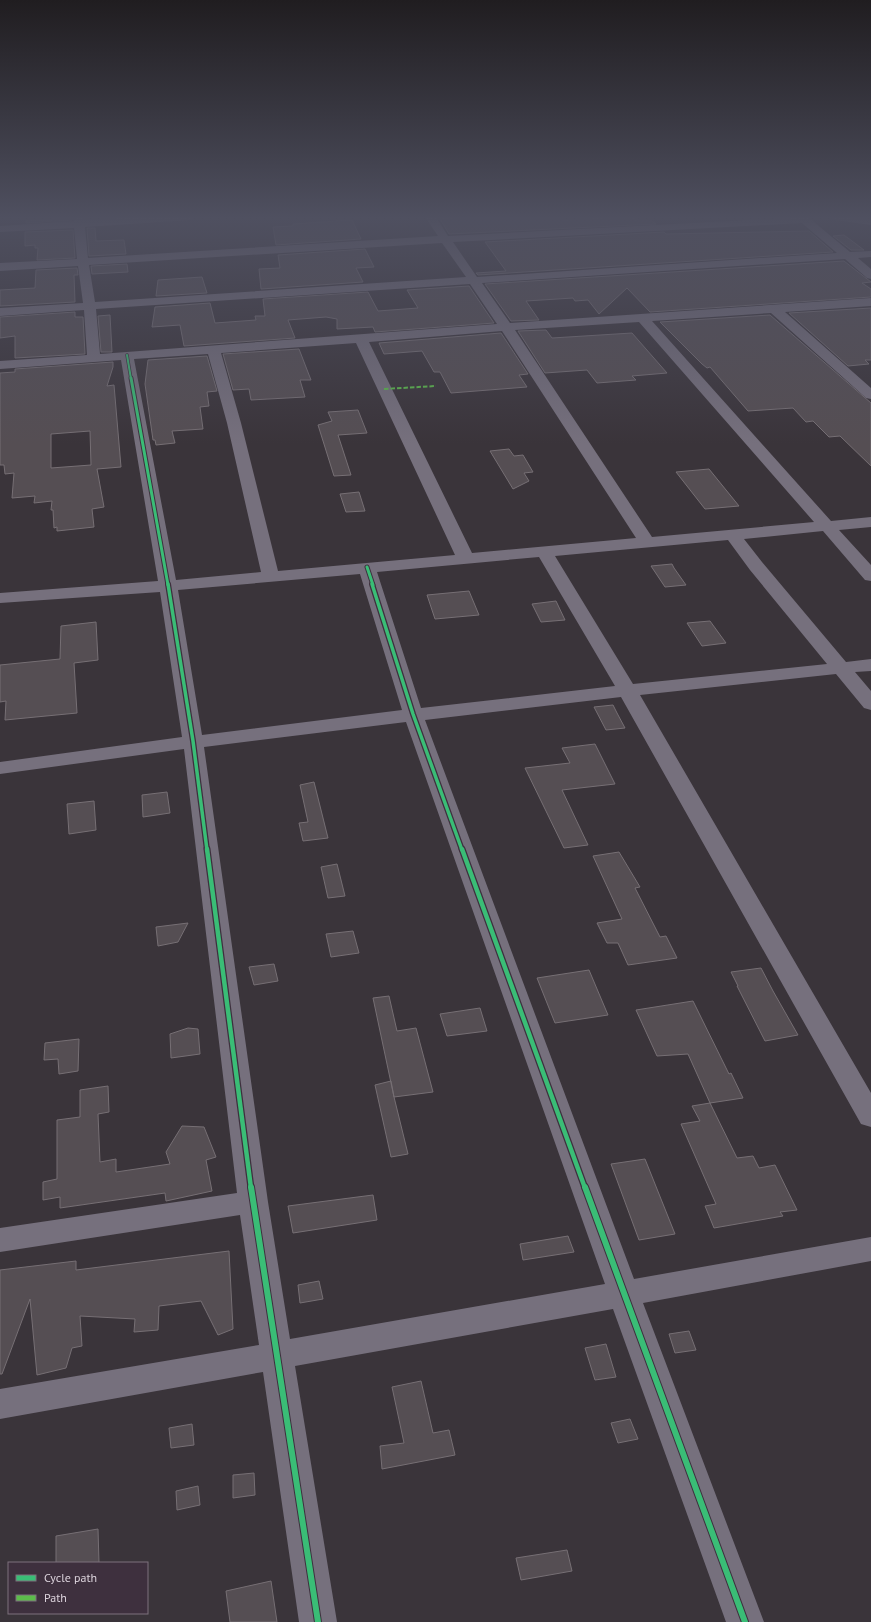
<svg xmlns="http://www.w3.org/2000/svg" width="871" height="1622" viewBox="0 0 871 1622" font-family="'PT Sans',sans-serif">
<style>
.building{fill:#554e53;stroke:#766f74;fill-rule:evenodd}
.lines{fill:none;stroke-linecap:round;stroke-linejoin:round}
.minor{fill:#76707d;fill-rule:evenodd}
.quiet{stroke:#5cbc4b;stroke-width:2;stroke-dasharray:4.5 2;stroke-linecap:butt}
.cycleway-far4-casing{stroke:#3e303e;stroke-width:3.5}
.cycleway-far3-casing{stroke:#3e303e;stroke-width:5}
.cycleway-far2-casing{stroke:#3e303e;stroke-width:6}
.cycleway-far1-casing{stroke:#3e303e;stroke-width:7}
.cycleway-casing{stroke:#3e303e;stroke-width:8}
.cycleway-far4{stroke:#3abd76;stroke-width:2}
.cycleway-far3{stroke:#3abd76;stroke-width:3}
.cycleway-far2{stroke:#3abd76;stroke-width:3.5}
.cycleway-far1{stroke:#3abd76;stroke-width:4.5}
.cycleway{stroke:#3abd76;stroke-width:6}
</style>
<rect width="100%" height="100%" fill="#3a343a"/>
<g class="building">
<polygon points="53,217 72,217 72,220 26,223 26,221 53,220"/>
<polygon points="466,217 561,217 564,220 632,217 637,221 652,221 656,224 449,234 440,219"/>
<polygon points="352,220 361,239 276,245 273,227 293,226 293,224"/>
<polygon points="87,228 95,228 96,241 124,240 126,254 89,256"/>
<polygon points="73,230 75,258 37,260 38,248 35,248 35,245 25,246 25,232"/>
<polygon points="809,231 833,252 478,275 476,273 506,271 485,242 664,232 666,234"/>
<polygon points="844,235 864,250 851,250 833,236"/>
<polygon points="365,249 374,267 356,268 363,282 261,289 259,269 280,268 278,255"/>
<polygon points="844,261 871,282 862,283 871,289 871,297 650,312 627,288 599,314 588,300 575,301 573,298 526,301 539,320 511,321 485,284"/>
<polygon points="127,264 128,272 92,274 91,266"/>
<polygon points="77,268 78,275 74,275 75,302 0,306 0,290 35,288 36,270"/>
<polygon points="202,277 207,293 156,296 158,280"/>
<polygon points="469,286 494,323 375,332 373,327 337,329 337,319 326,317 288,320 295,338 184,346 180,325 152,327 155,307 210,303 215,323 256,320 255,316 265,316 263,299 368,292 378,311 418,308 407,290"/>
<polygon points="871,308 871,360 865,360 869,364 848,366 789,313"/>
<polygon points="75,312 75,317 83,317 85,354 15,358 15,336 0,338 0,317"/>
<polygon points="110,315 112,352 101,352 98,316"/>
<polygon points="770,315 871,403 871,466 840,436 829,437 813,421 806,422 793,408 748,411 710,367 707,368 702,364 660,322"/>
<polygon points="546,330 552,338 632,333 667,373 632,376 636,380 597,383 587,370 545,373 518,331"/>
<polygon points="501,333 528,374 519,375 527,387 451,393 440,372 434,372 422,351 384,354 379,343"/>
<polygon points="299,349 311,380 300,380 305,397 251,400 249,389 233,390 223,354"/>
<polygon points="207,356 217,391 207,392 209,406 200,407 203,429 172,431 175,443 156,445 155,440 153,440 145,384 148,360"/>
<path d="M113,362v5l-6,19 7,-1 7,82 -24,2 7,38 -12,2 2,18 -37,4v-4l-3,1 -1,-18h-2l1,-9 -18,2 1,-7 -23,2 2,-25 -9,1 -1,-9h-4v-92l15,-1v-3zM90,431l1,34 -40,3v-34z"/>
<polygon points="358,410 367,433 338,435 351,475 334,476 318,425 332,421 328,412"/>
<polygon points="509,449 514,456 523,455 533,472 524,473 529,481 513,489 490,451"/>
<polygon points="709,469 739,506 705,509 676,472"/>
<polygon points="359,492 365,511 346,512 340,494"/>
<polygon points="672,564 674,568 686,585 665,587 651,566"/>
<polygon points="469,591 479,615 435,619 427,595"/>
<polygon points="556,601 565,620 541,622 532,604"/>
<polygon points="710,621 726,643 702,646 687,623"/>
<polygon points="96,622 98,660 74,663 77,713 5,720 6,701 0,702 0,665 60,659 61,626"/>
<polygon points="613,705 617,713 625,728 606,730 594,707"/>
<polygon points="595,744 615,784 562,790 588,845 564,848 525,768 570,763 562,748"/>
<polygon points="314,782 328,838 303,841 299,823 308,822 300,785"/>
<polygon points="167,792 170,813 143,817 142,795"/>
<polygon points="94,801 96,830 69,834 67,804"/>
<polygon points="619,852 640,887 635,888 660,937 666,936 677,958 628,965 618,943 607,943 597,923 622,919 593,856"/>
<polygon points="337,864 345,896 328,898 321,867"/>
<polygon points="188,923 178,942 158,946 156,927"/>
<polygon points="353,931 359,953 331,957 326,934"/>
<polygon points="274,964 278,981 254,985 249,967"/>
<polygon points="761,968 773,991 798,1035 765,1041 737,986 738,986 731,972"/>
<polygon points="589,970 608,1015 555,1023 537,978"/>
<polygon points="389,996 397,1031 416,1028 433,1092 394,1097 408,1154 391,1157 375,1085 391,1081 394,1097 373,998"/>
<polygon points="693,1001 729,1074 731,1073 743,1098 710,1103 737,1158 753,1156 759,1168 775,1165 797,1210 780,1212 783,1216 714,1228 705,1206 716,1204 681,1124 700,1121 692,1106 710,1103 688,1054 657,1056 636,1010"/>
<polygon points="480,1008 487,1031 447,1036 440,1014"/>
<polygon points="188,1028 198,1029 200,1054 171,1058 170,1034"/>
<polygon points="79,1039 78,1071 59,1074 58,1059 44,1060 45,1043"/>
<polygon points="108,1086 109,1112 98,1114 100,1162 116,1159 116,1172 170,1164 166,1152 182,1126 204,1127 216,1157 206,1160 212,1191 166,1201 165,1193 60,1208 60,1197 43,1200 43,1182 57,1179 57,1120 80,1117 80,1090"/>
<polygon points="645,1159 675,1234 639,1240 611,1164"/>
<polygon points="373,1195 377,1220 293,1233 288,1206"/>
<polygon points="568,1236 574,1252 523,1260 520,1244"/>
<polygon points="229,1251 233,1329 218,1335 201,1301 159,1306 158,1330 134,1332 135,1319 80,1316 82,1346 72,1348 66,1368 37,1375 30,1299 2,1374 0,1374 0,1270 76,1261 76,1270"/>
<polygon points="319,1281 323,1299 300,1303 298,1285"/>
<polygon points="689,1331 696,1350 675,1353 669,1334"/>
<polygon points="606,1344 616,1377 595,1380 585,1348"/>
<polygon points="421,1381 433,1433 449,1430 455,1455 382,1469 380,1446 404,1443 392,1387"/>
<polygon points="630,1419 638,1439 618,1443 611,1423"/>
<polygon points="192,1424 194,1445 171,1448 169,1428"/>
<polygon points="254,1473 255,1495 233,1498 233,1475"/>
<polygon points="198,1486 200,1505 177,1510 176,1491"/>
<polygon points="98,1529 99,1563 56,1563 56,1536"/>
<polygon points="567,1550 572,1571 521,1580 516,1558"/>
<polygon points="271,1581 277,1622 230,1622 226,1591"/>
</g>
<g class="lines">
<g class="minor">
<path d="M74,217h10l1,3 48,-3h62l-5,3 -105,7 3,31 350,-22 -13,-19h11l12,19 360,-19 42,35 21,-1v6l-13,1 13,11v10l-4,-1 -22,-19 -363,24 28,40 361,-25v8l-86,6 86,76v11l-5,-1 -95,-85 -119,8 179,200 40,-4v10l-32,3 32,35v16l-6,-1 -42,-49 -79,8 18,23 84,100 25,-3v12l-16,1 16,19v19l-7,-2 -28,-34 -196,21 231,398v34l-10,-3 -240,-427 -196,23 209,559 237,-42v24l-228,42 121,319h-38l-113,-313 -318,57 42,256h-38l-36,-250 -263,47v-30l259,-44 -19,-130 -240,37v-24l237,-35 -53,-444 -184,25v-12l182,-25 -22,-145 -160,11v-10l158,-12 -37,-221 -121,9v-8l87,-6 -3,-45 -84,6v-8l83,-5 -5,-37 -78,5v-8l77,-4 -3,-31 -74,4v-6l74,-5zM802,223l35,30 -360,24 -24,-35zM442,243l24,34 -371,25 -6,-37zM470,284l27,40 -397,30 -4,-45zM639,322l175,200 -162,15 -137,-207zM502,331l134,207 -164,15 -103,-211zM356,343l99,212 -177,16 -37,-148 -20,-70zM208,354l19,69 34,149 -85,8 -42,-221zM728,540l22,30 77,94 -194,20 -78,-128zM539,557l76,129 -194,22 -44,-136zM360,574l42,136 -200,25 -24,-145zM406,722l199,562 -315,55 -22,-137 -64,-455z"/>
<polygon points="830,217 871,219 871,225 835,220"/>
</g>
<polyline class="quiet" points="384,389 436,386"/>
<defs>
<polyline id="cycleway-far4" points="127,355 131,379"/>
<g id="cycleway-far3">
<polyline points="131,378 168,585"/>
<polyline points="367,567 373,585"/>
</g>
<g id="cycleway-far2">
<polyline points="168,584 193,741 207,850"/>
<polyline points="372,584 413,714 462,850"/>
</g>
<g id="cycleway-far1">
<polyline points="207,849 251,1188"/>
<polyline points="462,849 585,1188"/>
</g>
<g id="cycleway">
<polyline points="251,1187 318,1622"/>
<polyline points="585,1187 745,1622"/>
</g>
</defs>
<use href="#cycleway-far4" class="cycleway-far4-casing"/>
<use href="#cycleway-far3" class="cycleway-far3-casing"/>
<use href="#cycleway-far2" class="cycleway-far2-casing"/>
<use href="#cycleway-far1" class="cycleway-far1-casing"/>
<use href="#cycleway" class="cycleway-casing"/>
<use href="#cycleway-far4" class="cycleway-far4"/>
<use href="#cycleway-far3" class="cycleway-far3"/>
<use href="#cycleway-far2" class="cycleway-far2"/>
<use href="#cycleway-far1" class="cycleway-far1"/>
<use href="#cycleway" class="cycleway"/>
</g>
<linearGradient id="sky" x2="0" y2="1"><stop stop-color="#201d20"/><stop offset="0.49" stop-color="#4f5060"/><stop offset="1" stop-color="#4f5060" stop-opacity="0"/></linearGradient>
<rect width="871" height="444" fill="url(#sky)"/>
<rect x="8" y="1562" width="140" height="52" fill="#3e303e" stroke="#7d717d"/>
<rect x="16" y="1575" width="20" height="6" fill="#3abd76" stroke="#7d717d"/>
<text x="44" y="1582" font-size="12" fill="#dcd3dc">Cycle path</text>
<rect x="16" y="1595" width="20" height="6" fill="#5cbc4b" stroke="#7d717d"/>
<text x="44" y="1602" font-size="12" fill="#dcd3dc">Path</text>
</svg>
